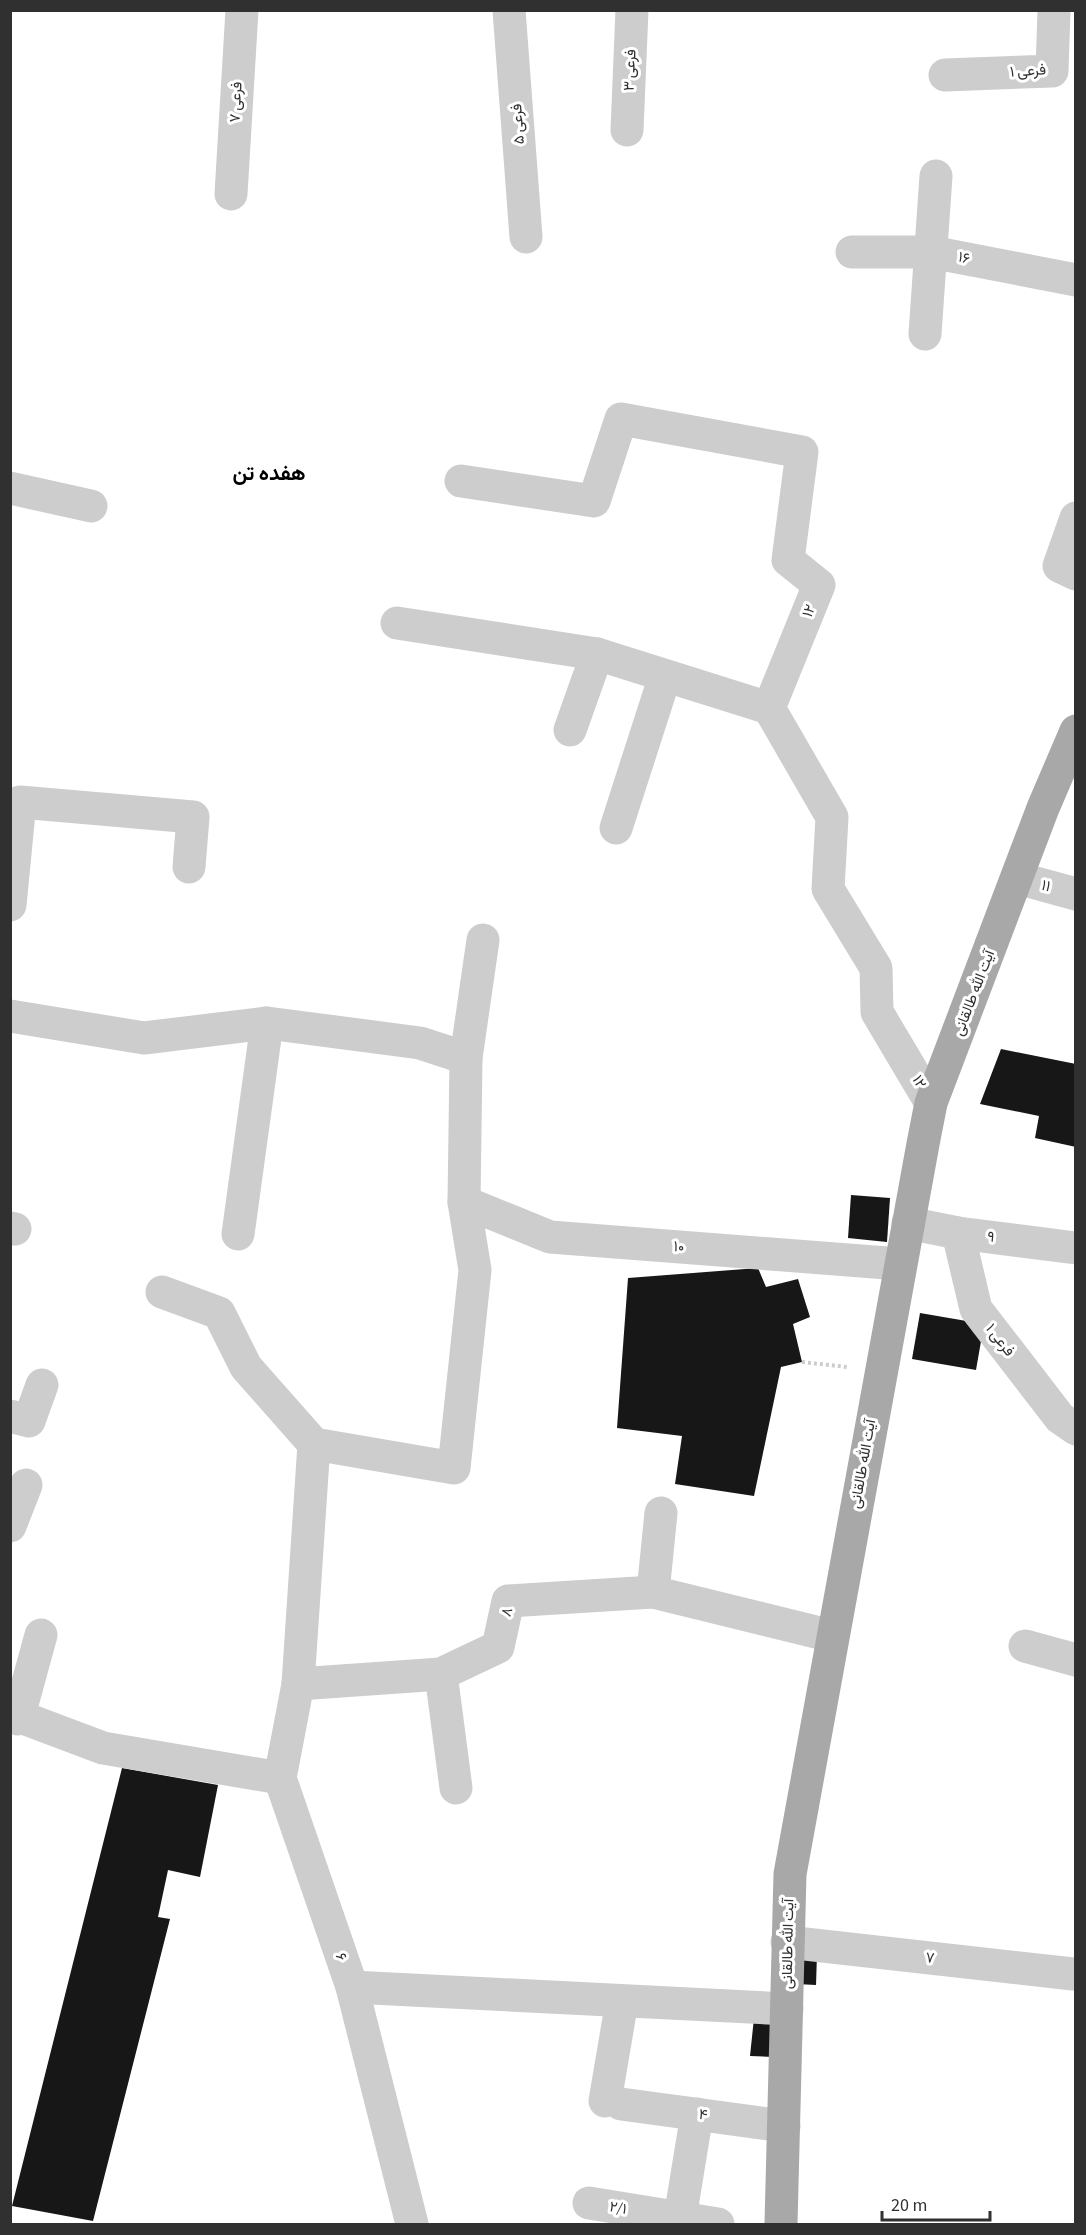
<svg xmlns="http://www.w3.org/2000/svg" width="1086" height="2235" viewBox="0 0 1086 2235" font-family="'Source Sans 3',Vazirmatn,sans-serif">
<style>
.building{fill:#171717}
.lines{fill:none;stroke-linecap:round;stroke-linejoin:round}
.path{stroke:#cdcdcd;stroke-width:4;stroke-dasharray:3 3;stroke-linecap:butt}
.minor{stroke:#cdcdcd;stroke-width:33}
.major{stroke:#a8a8a8;stroke-width:33}
.labels{text-anchor:middle;dominant-baseline:central;stroke-width:6;stroke-linejoin:round;paint-order:stroke}
.street-label{font-size:15px;fill:#303030;stroke:#fff}
.district-label{font-size:21px;font-weight:bold;fill:#000;stroke:#fff}
</style>
<rect width="100%" height="100%" fill="#fff"/>
<g class="building">
<polygon points="1001,1049 1076,1064 1076,1147 1035,1138 1039,1116 980,1104"/>
<polygon points="851,1195 890,1198 887,1242 848,1238"/>
<polygon points="758,1268 766,1287 798,1279 810,1317 793,1324 802,1362 781,1367 754,1496 675,1484 682,1436 617,1428 628,1278"/>
<polygon points="920,1313 984,1324 976,1370 912,1359"/>
<polygon points="122,1768 218,1785 200,1877 168,1870 158,1917 170,1919 93,2221 12,2206"/>
<polygon points="797,1952 817,1953 816,1985 796,1984"/>
<polygon points="776,2017 774,2057 750,2056 754,2018"/>
</g>
<g class="lines">
<polyline class="path" points="802,1362 847,1367"/>
<g class="minor">
<polyline points="509,10 526,237"/>
<polyline points="945,75 1052,71 1054,10"/>
<polyline points="627,130 632,10"/>
<polyline points="231,194 242,10"/>
<polyline points="852,252 931,252 1076,280"/>
<polyline points="925,334 936,176"/>
<polyline points="461,481 594,501 621,419 802,452 788,560 819,585 769,708 832,817 828,889 876,968 877,1012 931,1103"/>
<polyline points="10,488 91,506"/>
<polyline points="1076,518 1059,566 1076,574"/>
<polyline points="397,623 597,654 769,708"/>
<polyline points="570,730 597,654"/>
<polyline points="616,828 665,676"/>
<polyline points="1017,878 1076,894"/>
<polyline points="10,905 20,802 193,817 189,867"/>
<polyline points="10,1016 144,1038 267,1023 420,1043 466,1058"/>
<polyline points="464,1202 550,1237 900,1264"/>
<polyline points="908,1223 958,1233 1076,1248"/>
<polyline points="10,1228 15,1229"/>
<polyline points="958,1233 976,1309 1060,1418 1076,1429"/>
<polyline points="238,1234 267,1023"/>
<polyline points="162,1292 219,1313 246,1367 314,1444 454,1468 475,1270 464,1202 466,1058 483,940"/>
<polyline points="10,1416 29,1421 42,1385"/>
<polyline points="10,1526 26,1485"/>
<polyline points="653,1592 661,1513"/>
<polyline points="1025,1646 1076,1660"/>
<polyline points="441,1674 456,1788"/>
<polyline points="298,1684 314,1444"/>
<polyline points="10,1713 103,1748 280,1778"/>
<polyline points="18,1719 41,1635"/>
<polyline points="280,1778 298,1684 441,1674 498,1647 508,1601 653,1592 832,1636"/>
<polyline points="280,1778 352,1987 412,2224"/>
<polyline points="787,1942 1073,1974"/>
<polyline points="352,1987 787,2009"/>
<polyline points="605,2101 622,2001"/>
<polyline points="621,2104 784,2126"/>
<polyline points="589,2203 718,2224"/>
<polyline points="680,2218 697,2114"/>
</g>
<polyline class="major" points="781,2224 790,1874 923,1144 931,1103 1043,808 1076,731"/>
</g>
<g class="labels">
<g class="street-label">
<text transform="translate(630 70) rotate(-87)">فرعی ۳</text>
<text transform="translate(1028 71) rotate(-4)">فرعی ۱</text>
<text transform="translate(236 102) rotate(-87)">فرعی ۷</text>
<text transform="translate(518 124) rotate(-94)">فرعی ۵</text>
<text transform="translate(964 258) rotate(11)">۱۶</text>
<text transform="translate(809 611) rotate(-68)">۱۲</text>
<text transform="translate(1046 886) rotate(16)">۱۱</text>
<text transform="translate(974 993) rotate(-69)">آیت الله طالقانی</text>
<text transform="translate(919 1082) rotate(59)">۱۲</text>
<text transform="translate(991 1237) rotate(7)">۹</text>
<text transform="translate(679 1247) rotate(4)">۱۰</text>
<text transform="translate(1000 1340) rotate(52)">فرعی ۱</text>
<text transform="translate(863 1464) rotate(-80)">آیت الله طالقانی</text>
<text transform="translate(507 1612) rotate(-73)">۸</text>
<text transform="translate(788 1944) rotate(-89)">آیت الله طالقانی</text>
<text transform="translate(341 1957) rotate(71)">۶</text>
<text transform="translate(930 1958) rotate(6)">۷</text>
<text transform="translate(703 2115) rotate(8)">۴</text>
<text transform="translate(618 2208) rotate(10)">۲/۱</text>
</g>
<g class="district-label">
<text x="269" y="473">هفده تن</text>
</g>
</g>
<rect width="1086" height="2235" fill="none" stroke="#303030" stroke-width="24"/>
<path d="M882 2211v9h108v-9" fill="none" stroke="#303030" stroke-width="3"/>
<text x="891" y="2211" font-size="18" fill="#303030" stroke="#ffffff" stroke-width="4.5" paint-order="stroke">20 m</text>
</svg>
